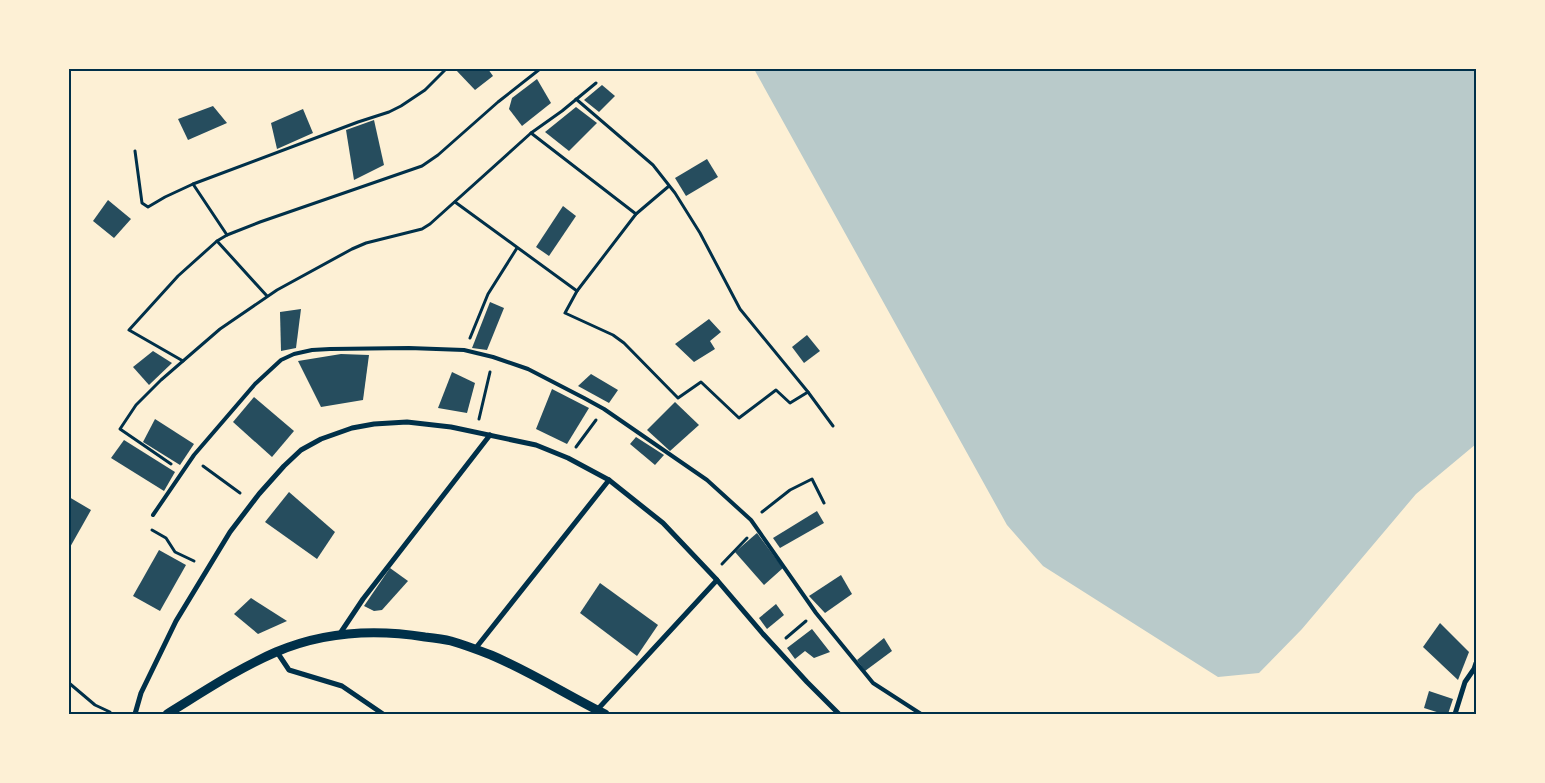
<svg xmlns="http://www.w3.org/2000/svg" width="1545" height="783" viewBox="0 0 1545 783" font-family="'Work Sans',sans-serif">
<style>
.green{fill:#b9caca}
.building{fill:#264d5e}
.lines{fill:none;stroke-linecap:round;stroke-linejoin:round}
.path{stroke:#003049;stroke-width:3}
.service{stroke:#003049;stroke-width:4}
.minor{stroke:#003049;stroke-width:5}
.tertiary{stroke:#003049;stroke-width:9}
.neatline{fill:none;stroke:#003049;stroke-width:2}
</style>
<rect width="100%" height="100%" fill="#fdf0d5"/>
<polygon class="green" points="754,69 1476,69 1476,444 1416,494 1302,629 1259,673 1218,677 1043,566 1007,525"/>
<g class="building">
<polygon points="455,69 488,69 493,76 475,90"/>
<polygon points="537,79 551,103 522,126 509,109 512,98"/>
<polygon points="602,85 615,96 599,112 584,100"/>
<polygon points="213,106 227,123 188,140 178,119"/>
<polygon points="576,107 597,123 569,151 545,132"/>
<polygon points="303,109 313,133 277,149 271,123"/>
<polygon points="374,120 384,165 354,180 346,130"/>
<polygon points="707,159 718,177 686,196 675,178"/>
<polygon points="108,200 131,219 114,238 93,221"/>
<polygon points="563,206 576,216 549,256 536,247"/>
<polygon points="490,302 504,308 487,350 472,348"/>
<polygon points="301,309 296,348 281,351 280,312"/>
<polygon points="709,319 721,332 710,341 715,349 694,362 675,344"/>
<polygon points="807,335 820,351 804,363 792,347"/>
<polygon points="153,351 172,363 149,385 133,367"/>
<polygon points="341,354 369,355 363,400 321,407 298,361"/>
<polygon points="452,372 475,383 467,413 438,408"/>
<polygon points="591,374 618,390 609,403 578,386"/>
<polygon points="552,389 589,408 567,444 536,429"/>
<polygon points="254,397 294,431 272,457 233,422"/>
<polygon points="675,402 699,425 670,451 647,430"/>
<polygon points="155,419 194,444 180,465 143,442"/>
<polygon points="636,437 664,455 655,465 630,444"/>
<polygon points="124,440 175,472 164,491 111,458"/>
<polygon points="289,492 335,532 317,559 265,522"/>
<polygon points="69,497 91,510 69,549"/>
<polygon points="817,511 824,523 780,548 773,538"/>
<polygon points="757,533 783,568 764,585 735,552"/>
<polygon points="159,550 186,565 160,611 133,596"/>
<polygon points="390,568 408,581 382,610 374,611 364,606"/>
<polygon points="841,575 852,594 825,613 809,596"/>
<polygon points="600,583 658,625 637,656 580,613"/>
<polygon points="251,598 287,621 258,634 234,614"/>
<polygon points="776,604 784,615 767,629 759,618"/>
<polygon points="1440,623 1469,652 1458,680 1423,647"/>
<polygon points="812,629 830,652 814,658 805,651 795,659 787,648"/>
<polygon points="884,638 892,651 865,671 857,660"/>
<polygon points="1429,691 1453,699 1448,714 1443,714 1424,708"/>
</g>
<g class="lines">
<g class="path">
<polyline points="576,99 653,165 675,193 700,233 740,309 808,392 833,426"/>
<polyline points="531,133 636,214"/>
<polyline points="135,151 142,203 148,207 165,197 193,184 358,122 389,112 401,106 425,90 446,69"/>
<polyline points="193,184 227,235"/>
<polyline points="455,202 577,291 565,313 613,335 624,343 678,398 701,382 739,418 776,390 790,403 808,392"/>
<polyline points="217,241 267,296"/>
<polyline points="577,291 636,214 669,186"/>
<polyline points="470,338 488,294 517,248"/>
<polyline points="183,361 129,330 178,276 217,241 227,235 260,222 422,166 438,155 498,102 540,69"/>
<polyline points="479,419 490,372"/>
<polyline points="576,447 596,420"/>
<polyline points="171,464 120,429 136,405 161,380 220,329 277,290 352,249 366,243 422,229 430,224 531,133 562,111 596,83"/>
<polyline points="203,466 240,493"/>
<polyline points="762,512 790,490 812,479 824,503"/>
<polyline points="152,530 166,538 175,552 194,561"/>
<polyline points="722,564 747,538"/>
<polyline points="786,638 806,621"/>
<polyline points="69,683 95,705 110,712 109,714"/>
</g>
<polyline class="service" points="153,515 194,455 255,384 281,360 294,354 312,350 330,349 409,348 464,350 493,357 528,369 584,398 604,409 707,480 751,520 816,613 873,683 921,714"/>
<g class="minor">
<polyline points="339,635 363,599 490,435"/>
<polyline points="475,649 609,480"/>
<polyline points="277,652 289,670 342,686 383,714"/>
<polyline points="597,710 717,580"/>
<polyline points="135,714 141,693 176,621 230,532 259,494 284,466 301,450 321,439 352,428 374,424 407,422 451,427 536,445 568,458 609,480 663,523 717,580 763,634 807,682 839,714"/>
<polyline points="1455,714 1465,682 1474,669 1476,663"/>
</g>
<path class="tertiary" d="M167,714c36,-22 70,-45 109,-62 47,-20 99,-23 149,-15 9,1 18,2 26,4 14,4 27,9 40,14 40,17 76,40 114,59"/>
</g>
<rect width="1545" height="783" fill="none" stroke="#fdf0d5" stroke-width="140"/>
<rect x="70" y="70" width="1405" height="643" class="neatline"/>
</svg>
